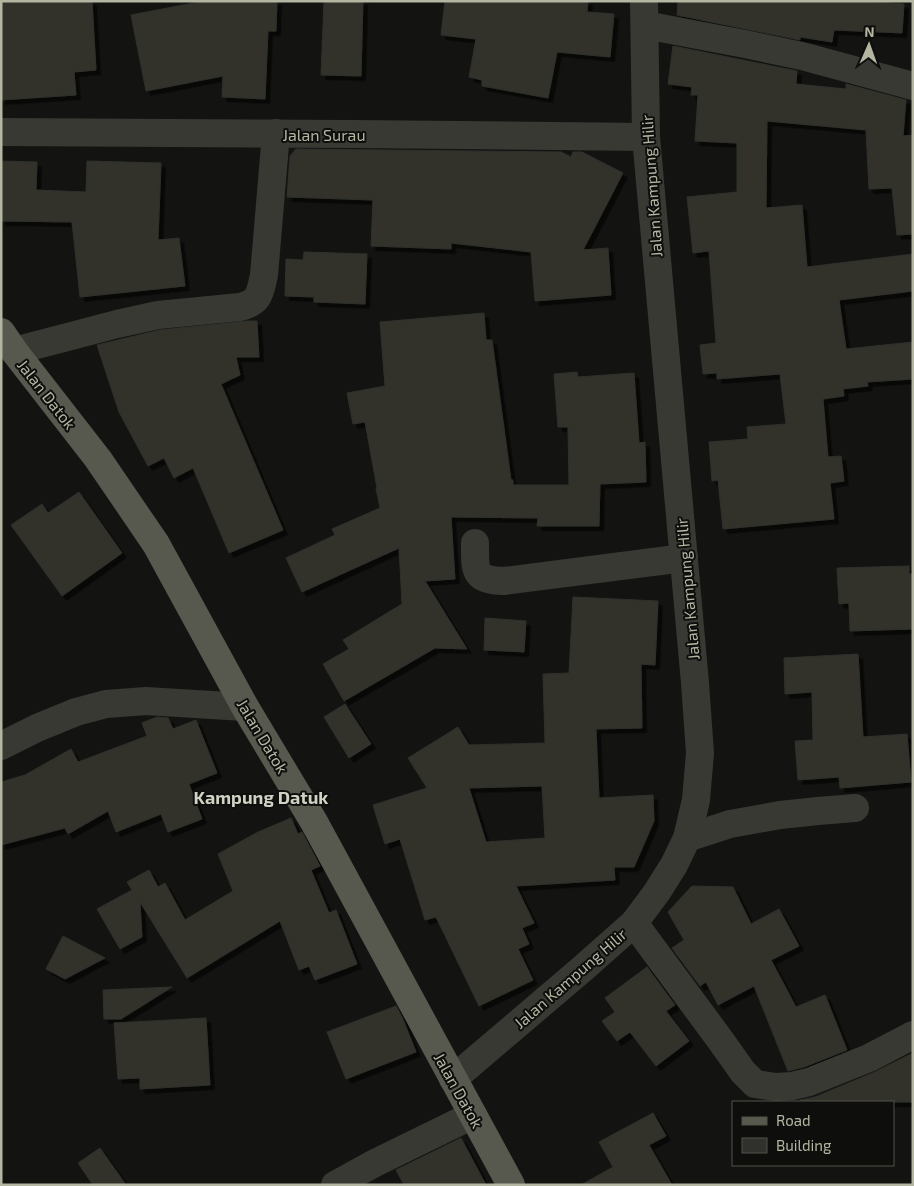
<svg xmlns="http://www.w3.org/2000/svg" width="914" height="1186" viewBox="0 0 914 1186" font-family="'Exo 2',sans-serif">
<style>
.building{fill:#30312c;stroke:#2f302c;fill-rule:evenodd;filter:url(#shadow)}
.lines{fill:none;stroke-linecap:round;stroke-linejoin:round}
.minor{stroke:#383933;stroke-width:28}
.major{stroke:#57594f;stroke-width:28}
.labels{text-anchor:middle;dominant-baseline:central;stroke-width:4;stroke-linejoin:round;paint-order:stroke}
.street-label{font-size:16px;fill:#b5b6a2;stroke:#0e0f0d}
.neighbourhood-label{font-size:18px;font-weight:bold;fill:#d0d2c4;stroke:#0e0f0d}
</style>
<defs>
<filter id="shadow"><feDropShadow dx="4.5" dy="4.5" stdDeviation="0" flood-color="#0009"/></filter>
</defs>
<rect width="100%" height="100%" fill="#131412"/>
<g class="building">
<polygon points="1,1 92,1 96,70 74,72 76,95 1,100"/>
<polygon points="204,1 277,1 276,31 268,31 265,99 222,97 223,76 146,91 131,15"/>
<polygon points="324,1 363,1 361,76 321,75"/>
<polygon points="445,1 588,1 587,12 614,14 610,57 557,52 548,98 482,86 482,80 469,77 476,39 441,35"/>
<polygon points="678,1 862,1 904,4 902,33 834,30 832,42 800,37 800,40 677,15"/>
<polygon points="673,46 797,71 796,84 846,89 846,84 906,100 903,136 913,135 913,234 897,235 892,188 869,189 866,130 767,121 766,208 802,205 807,267 913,254 913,291 839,300 846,349 913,342 913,379 867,382 868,386 843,389 844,396 823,399 828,457 841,456 844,481 830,483 834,519 723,529 718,480 712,481 709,442 748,439 747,427 786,424 780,374 717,379 717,373 703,374 700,345 716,343 709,251 693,253 687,197 737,192 737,143 695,141 698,95 691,95 692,87 668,84"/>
<polygon points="296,149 561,152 571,157 573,152 582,152 623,173 583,250 608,248 611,295 535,301 531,252 451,243 451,249 371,246 373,200 287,197 290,156"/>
<polygon points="1,161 37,162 36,190 86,192 87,161 161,163 158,240 179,238 185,286 80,297 72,222 1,221"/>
<polygon points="304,252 367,254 365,304 314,302 314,297 285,296 286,259 303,260"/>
<polygon points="484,313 486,340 492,340 511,480 513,480 513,485 569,485 568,427 558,427 554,374 577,372 578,377 634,373 639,443 645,442 646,482 600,484 599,526 537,526 538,518 451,517 455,579 425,581 467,649 435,648 344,701 323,664 349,649 343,640 402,604 399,548 302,592 286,558 335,535 332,529 380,508 376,488 377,488 365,422 353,424 347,393 385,386 380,322"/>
<polygon points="247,321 257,321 259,357 236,357 240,375 221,384 283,530 229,553 193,468 174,478 164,458 148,466 119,412 97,345 160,330"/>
<polygon points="79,492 122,553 62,596 11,525 42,504 48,513"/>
<polygon points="909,566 909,574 913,574 913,629 850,631 849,603 839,604 837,568"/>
<path d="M573,597l85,4 -3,64 -14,-1 1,64 -46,1 3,69 54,-3 1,26 -20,46h-20l1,13 -99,6 18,37 -12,5 7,16 -11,5 15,31 -54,26 -43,-89 -11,3 -25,-81 -15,5 -12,-39 54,-17 -19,-30 50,-31 11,18 76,-2 -2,-69 26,-1zM542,786l3,52 -59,4 -17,-54z"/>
<polygon points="485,618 526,621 524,652 484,650"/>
<polygon points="858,654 863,737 907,734 911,782 840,788 839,777 798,780 795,741 813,740 812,692 785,694 784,658"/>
<polygon points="345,704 371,744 349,758 324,717"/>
<polygon points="157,717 168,718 173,729 196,720 217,773 189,784 202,819 168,832 161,814 116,832 108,811 68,834 65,828 1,845 1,782 25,775 71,749 78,762 147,736 142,723"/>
<polygon points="291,818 298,834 302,832 320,866 311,870 329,913 336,910 357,964 315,980 309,966 299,970 280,921 187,978 140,902 142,937 120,949 97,909 132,890 127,882 149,870 158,887 165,883 185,920 233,891 218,854 258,832"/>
<polygon points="692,886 733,887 751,924 779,909 799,946 771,960 796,1007 825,995 847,1050 804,1067 788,1071 754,986 718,1005 706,982 700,986 672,948 684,940 668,912"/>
<polygon points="63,936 105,958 65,979 46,969"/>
<polygon points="647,967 675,1005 666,1011 689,1041 656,1066 630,1032 617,1041 602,1021 615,1012 605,998"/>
<polygon points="172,987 121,1019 104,1019 103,990"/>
<polygon points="396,1006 402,1017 416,1052 346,1079 327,1032"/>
<polygon points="206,1018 210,1085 140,1089 140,1078 118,1079 114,1023"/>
<polygon points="913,1053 913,1102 801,1102 800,1100 815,1097 875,1072"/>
<polygon points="653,1113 666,1136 649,1145 672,1185 581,1185 613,1167 599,1142"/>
<polygon points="461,1138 486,1185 404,1185 396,1170"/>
<polygon points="100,1148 126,1185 93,1185 78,1163"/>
</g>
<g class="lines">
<g class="minor">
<polyline points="645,25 745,44 802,56 913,86"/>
<polyline points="1,132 353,134 646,137"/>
<path d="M14,351l103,-27 41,-9 82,-8c20,-5 20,-14 24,-32l12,-142"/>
<path d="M475,543c0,28 -2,37 29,38l180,-23"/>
<polyline points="1,746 37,728 76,712 106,704 146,701 245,707"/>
<polyline points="687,838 730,824 780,815 818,811 855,808"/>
<polyline points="634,923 721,1041 743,1072 755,1084 776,1087 792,1086 809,1082 869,1058 913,1035"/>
<polyline points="453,1079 581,970 634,923 657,892 674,865 687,838 696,800 700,753 695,683 646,137 644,1"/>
<polyline points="335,1185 375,1163 473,1115"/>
</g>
<polyline class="major" points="1,332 14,351 98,459 156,544 245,707 314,822 511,1185"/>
</g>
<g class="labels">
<g class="street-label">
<text x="324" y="134">Jalan Surau</text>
<text transform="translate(651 186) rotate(-94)">Jalan Kampung Hilir</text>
<text transform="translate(47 394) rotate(52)">Jalan Datok</text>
<text transform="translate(687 589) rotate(-95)">Jalan Kampung Hilir</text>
<text transform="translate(263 736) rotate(59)">Jalan Datok</text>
<text transform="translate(570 978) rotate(-41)">Jalan Kampung Hilir</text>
<text transform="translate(459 1090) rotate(61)">Jalan Datok</text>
</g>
<g class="neighbourhood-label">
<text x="261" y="797">Kampung Datuk</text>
</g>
</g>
<rect width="914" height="1186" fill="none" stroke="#b5b6a2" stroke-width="5"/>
<rect x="732" y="1101" width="162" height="65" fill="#0e0f0d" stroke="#515249"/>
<rect x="742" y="1117" width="25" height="8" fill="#57594f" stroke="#515249"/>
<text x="776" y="1126" font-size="15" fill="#b5b6a2">Road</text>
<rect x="742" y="1138" width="25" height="15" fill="#30312c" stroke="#515249"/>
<text x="776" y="1151" font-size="15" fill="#b5b6a2">Building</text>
<g transform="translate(869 45) rotate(2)" stroke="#0e0f0d" stroke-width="4" paint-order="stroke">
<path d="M0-4L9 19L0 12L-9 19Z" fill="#b5b6a2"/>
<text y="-8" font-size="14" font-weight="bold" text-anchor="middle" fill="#b5b6a2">N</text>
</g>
</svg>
